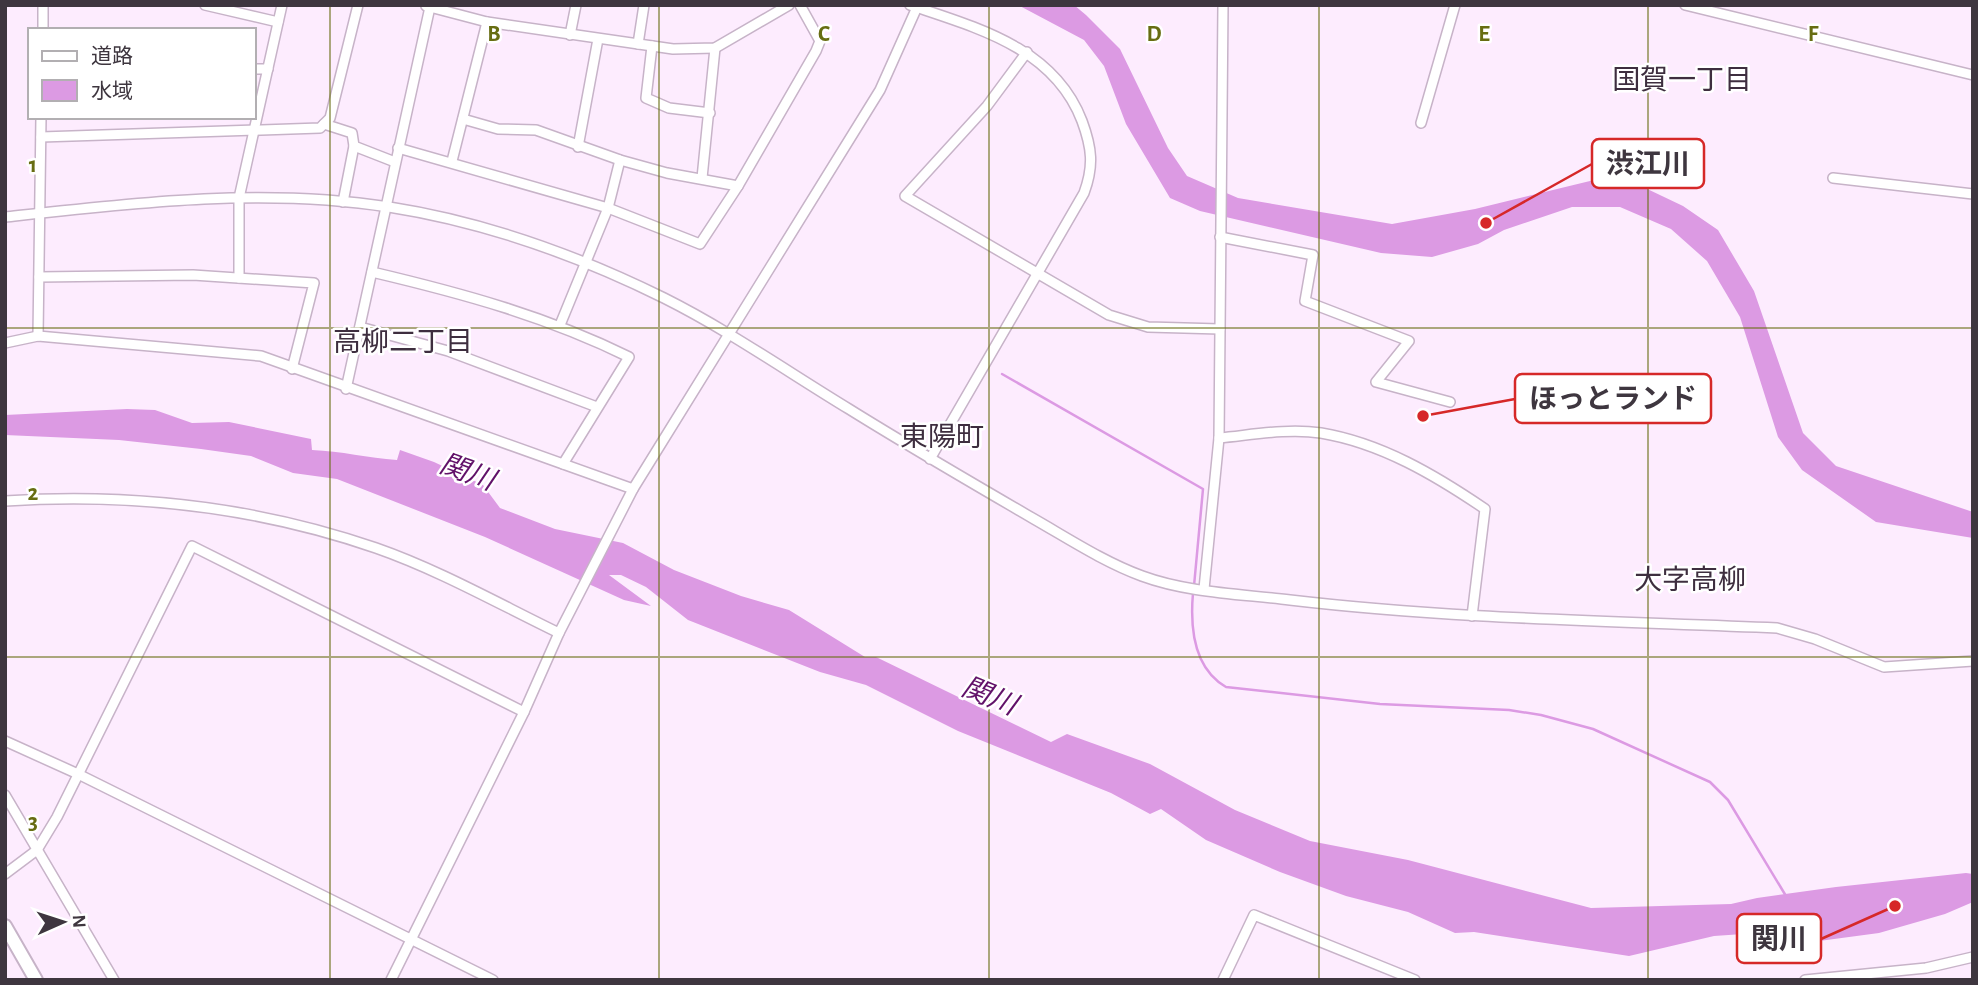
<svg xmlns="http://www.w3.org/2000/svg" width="1978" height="985" viewBox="0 0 1978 985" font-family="'Alegreya Sans','Noto Sans JP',sans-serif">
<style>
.water{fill:#dc9ae3}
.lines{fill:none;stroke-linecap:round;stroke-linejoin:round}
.stream{stroke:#dc9ae3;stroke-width:2.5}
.minor-casing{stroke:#c7b3c8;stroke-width:12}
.major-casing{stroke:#c7b3c8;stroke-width:16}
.minor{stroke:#fff;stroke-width:9}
.major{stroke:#fff;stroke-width:12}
.grid{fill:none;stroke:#676d12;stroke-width:2;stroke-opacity:0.55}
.labels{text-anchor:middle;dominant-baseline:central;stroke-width:5;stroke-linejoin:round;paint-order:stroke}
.neighbourhood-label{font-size:28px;fill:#3e2e3f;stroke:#fff}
.water-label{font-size:28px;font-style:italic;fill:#611169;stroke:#fff}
.grid-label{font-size:23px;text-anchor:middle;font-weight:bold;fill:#676d12;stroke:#fff;stroke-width:5;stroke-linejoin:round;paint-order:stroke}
.leader{fill:none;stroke:#d62828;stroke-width:2.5}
.callout-dot{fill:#d62828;stroke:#fff;stroke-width:2.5}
.callout{fill:#fff;stroke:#d62828;stroke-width:2.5}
.callout-label{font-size:28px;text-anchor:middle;font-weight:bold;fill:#3e363f}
</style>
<rect width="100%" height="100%" fill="#fdecfe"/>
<g class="water">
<polygon points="1018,5 1074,5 1086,15 1120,49 1168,148 1187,176 1238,198 1392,224 1475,209 1590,181 1641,186 1683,206 1718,230 1754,291 1803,433 1836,466 1973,512 1973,538 1876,522 1802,470 1778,437 1740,317 1707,261 1671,229 1620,207 1572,207 1504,230 1478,244 1432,257 1381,253 1200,211 1170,198 1126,124 1104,66 1084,40"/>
<path d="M127,409l28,1 37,13 37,-1 82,17 1,11c29,1 56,8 85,10l3,-10 34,12 49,23 17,23 55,21 68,14 51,27 67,26 48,14 76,47h11l175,85 16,-8 83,30 85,46 75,31 98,19 183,48 140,-4 26,-6 79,-11 130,-14 7,1v28l-28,12 -66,19 -105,14 -31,-13 -29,2 -85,20 -155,-24 -19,1 -47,-21 -62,-16 -66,-24 -74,-32 -45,-31 -11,5 -39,-21 -153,-62 -92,-46 -46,-13 -132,-52 -42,-33 -25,-12h-12l42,31 -27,-6 -139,-63 -148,-58 -44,-6 -42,-17 -50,-7 -82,-9 -114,-5v-20z"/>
</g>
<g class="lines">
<g class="stream">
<polyline points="1002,374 1203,489 1194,586"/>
<path d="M1193,593c-3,34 0,75 33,94l154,17 129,6 32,5 52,14 117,53 18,18 58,96"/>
</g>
<defs>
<g id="minor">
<polyline points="205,5 278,22"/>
<path d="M910,5c68,23 144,43 172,116 10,27 12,45 2,72l-154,266"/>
<polyline points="1685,5 1973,75"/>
<polyline points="426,6 487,22 673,49 715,48 789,5"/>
<polyline points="43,30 43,5"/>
<polyline points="570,35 576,5"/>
<polyline points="638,44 644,5"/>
<polyline points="652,46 646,98 669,108 710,113"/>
<polyline points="1027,52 987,106 905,196 1109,315 1148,327 1220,329"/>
<polyline points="254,69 268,69"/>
<polyline points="463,119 498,129 536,130 620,160 667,173 738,186"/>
<polyline points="1421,123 1455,5"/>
<polyline points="324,124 352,133 354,146 395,162"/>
<polyline points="41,137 320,128 330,118 358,5"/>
<polyline points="578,147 598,39"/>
<polyline points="398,148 608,208 700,244 738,186 816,51 820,41 800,5"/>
<polyline points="452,161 487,22"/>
<polyline points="702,178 715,48"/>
<polyline points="1833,178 1973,194"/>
<polyline points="343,202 354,146"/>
<path d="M5,217c126,-14 258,-30 384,-10 96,15 188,48 275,91 64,32 124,74 185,111 61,38 123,74 185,110 35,20 70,43 108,57 46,17 100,18 148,24 162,19 324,21 487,28l38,11 69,28 89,-6"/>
<polyline points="1220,237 1313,255 1305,301 1409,341 1376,382 1450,402"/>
<path d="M372,272c89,21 174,44 257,85l-66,107"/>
<polyline points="39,277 193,275 314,283 292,369"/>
<polyline points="239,278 239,198 282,5"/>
<polyline points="560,325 608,208 620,160"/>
<polyline points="360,327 448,351 597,407"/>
<polyline points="38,336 41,117"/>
<polyline points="5,343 38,336 261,356 633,489"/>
<polyline points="346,389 430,7"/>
<path d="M1219,438c33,-3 68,-10 102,-5 60,10 114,42 164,76l-13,107"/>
<path d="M5,501c125,-8 252,6 371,47 63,22 123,56 183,85"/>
<polyline points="1204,589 1219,438 1223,5"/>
<polyline points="5,741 78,774 493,980"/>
<polyline points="5,795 114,980"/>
<polyline points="5,874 37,850 57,817 192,546 524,712"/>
<polyline points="391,980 524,712 559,633 633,489 880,90 918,5"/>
<polyline points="1223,980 1254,915 1415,980"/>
<polyline points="1805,980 1926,968 1973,957"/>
</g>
<polyline id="major" points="5,926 36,980"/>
</defs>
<use href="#minor" class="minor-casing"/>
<use href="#major" class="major-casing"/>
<use href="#minor" class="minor"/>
<use href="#major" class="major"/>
</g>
<path class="grid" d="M330,5v975M659,5v975M989,5v975M1319,5v975M1648,5v975M5,328h1968M5,657h1968"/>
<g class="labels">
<g class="neighbourhood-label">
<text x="1682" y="81">国賀一丁目</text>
<text x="403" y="343">高柳二丁目</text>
<text x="942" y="438">東陽町</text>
<text x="1690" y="581">大字高柳</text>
</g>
<g class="water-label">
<text transform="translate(467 473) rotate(20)">関川</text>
<text transform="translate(989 697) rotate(22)">関川</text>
</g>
</g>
<g class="grid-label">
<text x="494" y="41">B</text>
<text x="824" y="41">C</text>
<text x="1154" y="41">D</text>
<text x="1484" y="41">E</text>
<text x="1813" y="41">F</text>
<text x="33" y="172">1</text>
<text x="33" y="500">2</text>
<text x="33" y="829">3</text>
</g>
<path class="leader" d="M1486 223L1592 164M1423 416L1515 399M1895 906L1821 939"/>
<g class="callout-dot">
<circle cx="1486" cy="223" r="7"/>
<circle cx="1423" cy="416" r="7"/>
<circle cx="1895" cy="906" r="7"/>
</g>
<g class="callout">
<rect x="1592" y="139" width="112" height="49" rx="7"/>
<rect x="1515" y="374" width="196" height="49" rx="7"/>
<rect x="1737" y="914" width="84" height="49" rx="7"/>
</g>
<g class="callout-label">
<text x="1648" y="173">渋江川</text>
<text x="1613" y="408">ほっとランド</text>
<text x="1779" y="948">関川</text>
</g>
<rect width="1978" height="985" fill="none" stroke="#3e363f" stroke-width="14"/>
<rect x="28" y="28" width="228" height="91" fill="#ffffff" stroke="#b2afb2" stroke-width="2"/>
<rect x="42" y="51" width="35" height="10" fill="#ffffff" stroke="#b2afb2" stroke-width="2"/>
<text x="91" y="63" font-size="21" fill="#3e363f">道路</text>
<rect x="42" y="80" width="35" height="21" fill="#dc9ae3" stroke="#b2afb2" stroke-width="2"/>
<text x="91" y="98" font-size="21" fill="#3e363f">水域</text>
<g transform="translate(63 922) rotate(87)" stroke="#ffffff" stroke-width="5" paint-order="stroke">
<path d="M0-5L12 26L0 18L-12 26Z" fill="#3e363f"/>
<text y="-10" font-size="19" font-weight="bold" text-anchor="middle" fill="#3e363f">N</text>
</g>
</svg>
